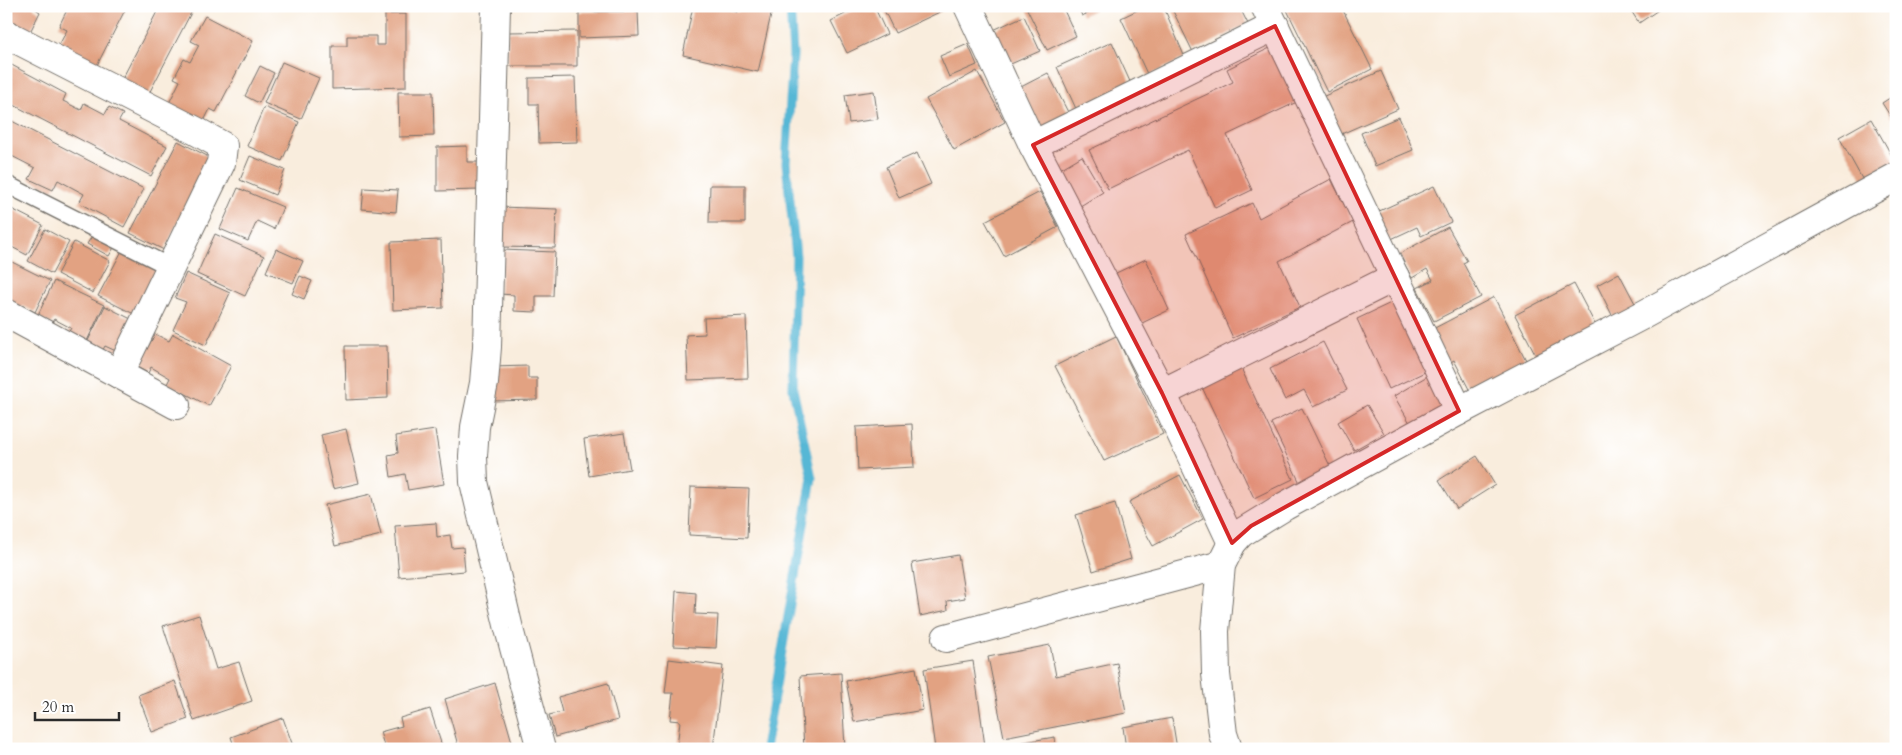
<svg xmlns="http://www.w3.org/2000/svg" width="1902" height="755" viewBox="0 0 1902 755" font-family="Cardo,serif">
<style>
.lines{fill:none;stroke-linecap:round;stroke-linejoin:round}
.stream{stroke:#57b7d5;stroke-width:9}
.building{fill:#e2a282}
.service-casing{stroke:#736f69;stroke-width:19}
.minor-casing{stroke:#736f69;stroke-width:30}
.service{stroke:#fff;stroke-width:16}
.minor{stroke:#fff;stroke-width:28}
.marked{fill:#d62828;fill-opacity:0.2;stroke:#d62828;stroke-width:4;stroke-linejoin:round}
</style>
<rect width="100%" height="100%" fill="#fff"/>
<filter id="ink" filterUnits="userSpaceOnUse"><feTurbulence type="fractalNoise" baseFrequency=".02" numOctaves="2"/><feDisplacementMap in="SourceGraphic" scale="10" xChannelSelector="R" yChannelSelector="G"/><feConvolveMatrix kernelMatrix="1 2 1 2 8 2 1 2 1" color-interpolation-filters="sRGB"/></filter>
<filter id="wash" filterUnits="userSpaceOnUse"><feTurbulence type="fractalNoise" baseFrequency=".0096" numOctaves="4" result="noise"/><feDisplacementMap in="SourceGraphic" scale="20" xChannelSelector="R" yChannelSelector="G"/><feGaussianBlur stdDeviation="1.12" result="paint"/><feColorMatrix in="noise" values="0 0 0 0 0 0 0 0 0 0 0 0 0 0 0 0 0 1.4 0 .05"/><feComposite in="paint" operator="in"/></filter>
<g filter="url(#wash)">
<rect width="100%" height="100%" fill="#f9eddd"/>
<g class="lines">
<polyline class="stream" points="765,749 812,478 793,389 796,256 786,163 793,55 790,6"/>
</g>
<g id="blocks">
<g class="building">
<polygon points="6,6 34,6 34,8 40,12 26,40 6,30"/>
<polygon points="69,6 127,6 92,75 54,55 67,30 59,26"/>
<polygon points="160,6 187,6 193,9 145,101 118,87"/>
<polygon points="693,6 713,6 738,12 739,6 773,6 758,72 683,55"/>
<polygon points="861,6 874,6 887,34 847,53 831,21"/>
<polygon points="882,6 945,6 946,9 895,33"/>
<polygon points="1033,6 1062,6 1076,36 1047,50 1027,9"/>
<polygon points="1078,6 1102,6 1082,16"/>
<polygon points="1146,6 1239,6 1248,24 1193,52 1171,7 1165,10 1185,58 1148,76 1121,18"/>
<polygon points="1285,6 1341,6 1372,69 1327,92"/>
<polygon points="1628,6 1664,6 1639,23"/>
<polygon points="638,11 639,36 579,38 579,12"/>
<polygon points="385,14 406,14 406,87 332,89 332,46 347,46 347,36 376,36 376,45 385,45"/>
<polygon points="205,16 253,41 216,112 210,109 200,129 165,111 180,81 174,78 184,59 190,62 199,45 191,41"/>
<polygon points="1024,16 1040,51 1004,67 989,32"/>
<polygon points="577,31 577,66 508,66 508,32"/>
<polygon points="1112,42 1132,86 1077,111 1057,67"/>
<polygon points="968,44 977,65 949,77 940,56"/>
<polygon points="1274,46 1299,101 1227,135 1252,190 1215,208 1188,150 1108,189 1089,150 1233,82 1227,69"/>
<polygon points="6,62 66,94 63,101 81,110 84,103 105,114 109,107 123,114 119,121 167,146 151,176 6,101"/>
<polygon points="282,62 319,78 301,119 264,103"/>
<polygon points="260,66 274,73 259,103 245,96"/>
<polygon points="977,71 1005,122 954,150 926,99"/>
<polygon points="1381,71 1398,109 1339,135 1322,97"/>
<polygon points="1048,73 1071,118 1042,133 1019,88"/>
<polygon points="575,77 577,142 539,143 538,104 529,104 529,78"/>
<polygon points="874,91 878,119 849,123 845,95"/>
<polygon points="398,92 433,92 434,136 399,137"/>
<polygon points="1896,94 1896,125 1882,103"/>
<polygon points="264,107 299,122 282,161 247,146"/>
<polygon points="1399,117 1413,150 1375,166 1361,133"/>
<polygon points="6,118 144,189 124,227 79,203 84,194 58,180 53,190 29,179 35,168 6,153"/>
<polygon points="1871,119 1896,163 1896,169 1866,186 1839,137"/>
<polygon points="178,141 211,158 164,250 130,233"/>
<polygon points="467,146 467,162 480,162 480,190 437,191 437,147"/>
<polygon points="917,153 931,184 899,198 886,167"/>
<polygon points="250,156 285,170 275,195 240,180"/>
<polygon points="1082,156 1103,192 1077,208 1055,172"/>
<polygon points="1331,179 1353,222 1279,261 1300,307 1233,338 1186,234 1252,203 1259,218"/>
<polygon points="710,185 745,185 745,223 709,223"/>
<polygon points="1434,186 1451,222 1421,236 1417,227 1387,241 1375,213"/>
<polygon points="238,188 283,207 274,229 257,221 248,241 220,229"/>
<polygon points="364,188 398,190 396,212 362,209"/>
<polygon points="1040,192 1058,227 1004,256 985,221"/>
<polygon points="6,206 43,225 27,255 6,244"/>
<polygon points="500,207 557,209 555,248 499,247"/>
<polygon points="1448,227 1467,261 1463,263 1481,297 1434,321 1417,288 1433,280 1427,269 1412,278 1399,254"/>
<polygon points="45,229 69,242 52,274 28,261"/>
<polygon points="94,233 116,244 109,256 87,244"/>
<polygon points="215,234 264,256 245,296 197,274"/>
<polygon points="441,240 443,308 393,310 391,242"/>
<polygon points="74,242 110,261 93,293 57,274"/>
<polygon points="124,247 160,266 134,314 98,296"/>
<polygon points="276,249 303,261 293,283 266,272"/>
<polygon points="502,250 555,252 553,296 536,296 536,312 514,311 514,295 500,294"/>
<polygon points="6,259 50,281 35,312 23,306 19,314 6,308"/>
<polygon points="1146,259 1169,310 1140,324 1116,273"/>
<polygon points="186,273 230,293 206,345 173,330 186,302 175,298"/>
<polygon points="1619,273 1639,311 1616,323 1597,285"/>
<polygon points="300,276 312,281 304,299 292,294"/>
<polygon points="54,281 104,305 87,341 68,333 71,328 54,319 51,324 37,317"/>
<polygon points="1574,284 1598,330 1539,361 1515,315"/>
<polygon points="1494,297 1530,368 1473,397 1454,360 1446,365 1429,331"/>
<polygon points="1395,301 1427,371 1389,389 1357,319"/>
<polygon points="105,306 133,320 118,352 105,346 99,357 84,349"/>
<polygon points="746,316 748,378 688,380 686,335 705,334 704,318"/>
<polygon points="155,334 169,341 173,334 231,366 209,406 167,384 170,378 151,367 148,373 137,367"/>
<polygon points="1116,336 1163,434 1104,461 1055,366"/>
<polygon points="1323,342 1347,390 1313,407 1304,390 1285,400 1270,369"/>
<polygon points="345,346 387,346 388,398 346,400"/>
<polygon points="528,366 528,378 537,378 537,400 491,401 491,367"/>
<polygon points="1240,366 1293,479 1254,498 1201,385"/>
<polygon points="1429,375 1448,407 1413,428 1394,396"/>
<polygon points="1367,405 1384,433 1354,450 1338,422"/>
<polygon points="1302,408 1331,468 1300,483 1271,423"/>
<polygon points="912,424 914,467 858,470 856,427"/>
<polygon points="346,429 359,483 333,489 321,435"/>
<polygon points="435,430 444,484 408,490 405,474 391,477 388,455 398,453 396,436"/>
<polygon points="624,433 630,469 589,476 584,439"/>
<polygon points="1477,456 1495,485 1457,509 1439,480"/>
<polygon points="1180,475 1203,519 1153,546 1129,502"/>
<polygon points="691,487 749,489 747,538 689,535"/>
<polygon points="371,494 381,535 335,546 325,505"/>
<polygon points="1115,503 1131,559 1093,571 1076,515"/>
<polygon points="436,523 437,537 450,535 452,548 463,547 465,571 399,577 395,526"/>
<polygon points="958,555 965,598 947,601 948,610 920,616 912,563"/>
<polygon points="676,591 696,593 695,614 718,615 716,648 673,646"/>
<polygon points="199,615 216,669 239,662 252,701 194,721 163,626"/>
<polygon points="1050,645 1056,676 1117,663 1126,713 1004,737 988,657"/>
<polygon points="669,659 723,666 713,749 677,747 680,721 670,720 673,693 665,693"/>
<polygon points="973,661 985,746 966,749 935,749 924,669"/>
<polygon points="916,668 923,710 854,722 846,681"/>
<polygon points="841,673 845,749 804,749 800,676"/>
<polygon points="175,681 188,719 152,732 138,695"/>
<polygon points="495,683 514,749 459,749 445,699"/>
<polygon points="608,683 618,720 555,737 549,715 562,712 558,697"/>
<polygon points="430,709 443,749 385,749 380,732 402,726 400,718"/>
<polygon points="283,718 294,749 235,749 231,737"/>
<polygon points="1172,718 1177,749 1126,749 1123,727"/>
<polygon points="1055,737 1056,749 988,749 987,748"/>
</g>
</g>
</g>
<g filter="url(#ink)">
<use href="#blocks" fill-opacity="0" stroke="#736f69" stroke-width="1"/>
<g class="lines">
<defs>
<polyline id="service" points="6,184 170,267"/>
<g id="minor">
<polyline points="496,6 487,347 484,383 475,427 473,456 474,482 509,629 541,749"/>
<polyline points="968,6 1033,145 1162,393 1232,543"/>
<polyline points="1265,6 1459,411"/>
<polyline points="6,34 196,131 223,146 221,163 119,374"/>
<polyline points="1033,145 1275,26"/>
<polyline points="6,313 176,405"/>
<polyline points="1162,393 1395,277"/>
<polyline points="946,638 1221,565"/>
<polyline points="1228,749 1223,734 1216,674 1215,631 1221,565 1232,543 1241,533 1285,506 1459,411 1643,315 1896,177"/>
</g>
</defs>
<use href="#service" class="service-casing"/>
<use href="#minor" class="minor-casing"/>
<use href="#service" class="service"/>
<use href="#minor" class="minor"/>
</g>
</g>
<path class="marked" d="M1275,26l184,385 -208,115 -19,17 -70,-150 -129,-248z"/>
<rect width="1902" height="755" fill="none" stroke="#fff" stroke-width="25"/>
<path d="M35 712v8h84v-8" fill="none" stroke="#2b2b2b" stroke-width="2.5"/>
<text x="42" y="712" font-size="15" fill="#2b2b2b" stroke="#ffffff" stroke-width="4" paint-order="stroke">20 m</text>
</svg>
